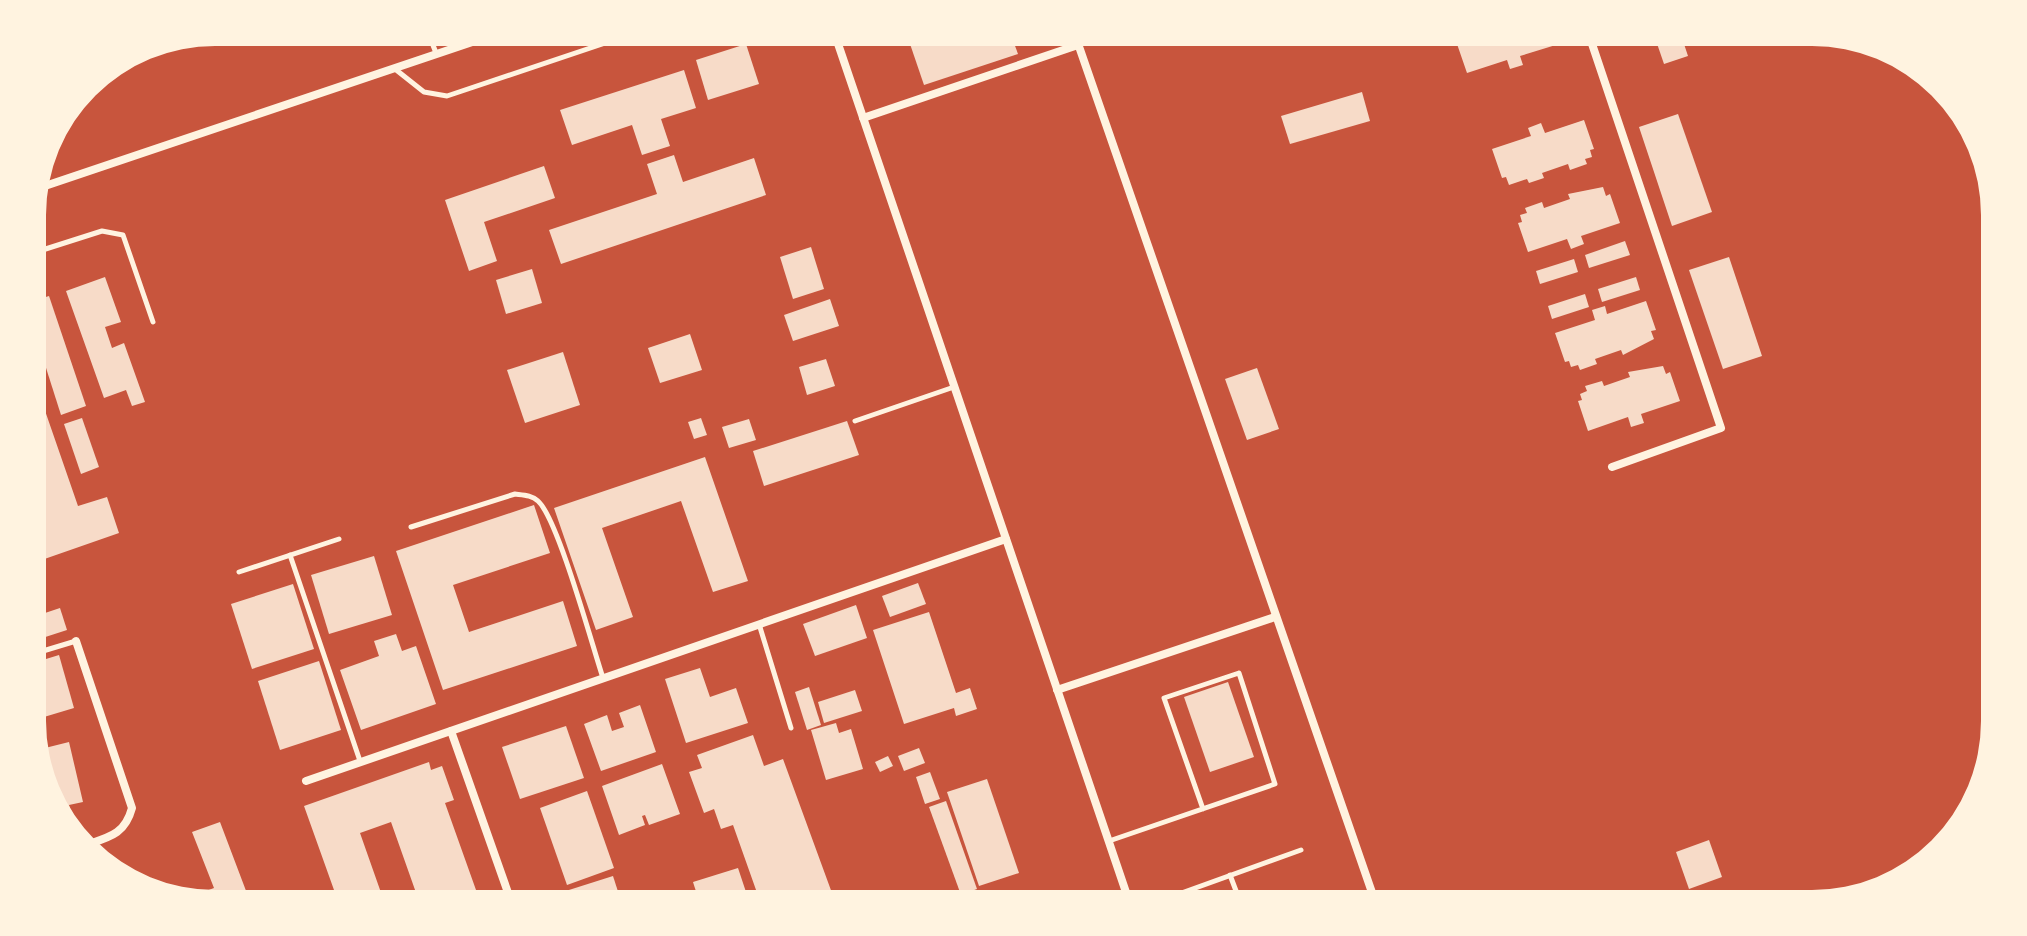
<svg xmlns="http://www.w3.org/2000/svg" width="2027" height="936" viewBox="0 0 2027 936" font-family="'DM Sans',sans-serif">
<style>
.building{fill:#f7dbc8}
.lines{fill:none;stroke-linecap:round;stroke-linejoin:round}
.service{stroke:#fff3e0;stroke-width:5}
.minor{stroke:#fff3e0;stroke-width:8}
</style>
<rect width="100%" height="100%" fill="#c8553d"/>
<g class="building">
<polygon points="935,32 1010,32 1018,54 924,85 909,41"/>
<polygon points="1465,32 1555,32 1559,44 1520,56 1523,65 1510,69 1507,60 1467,73 1457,44 1461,43 1458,36"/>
<polygon points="1653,32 1680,32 1688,56 1664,64"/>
<polygon points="746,44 759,84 708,100 696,60"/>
<polygon points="684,70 696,108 661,119 670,146 642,155 632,125 572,145 560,110"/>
<polygon points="1362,92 1370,121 1290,144 1281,116"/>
<polygon points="1678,114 1712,212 1672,226 1639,127"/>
<polygon points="1584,120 1594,149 1590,150 1592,157 1585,159 1587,164 1570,170 1568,164 1542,173 1544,178 1529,183 1527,179 1509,185 1506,177 1502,178 1492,149 1531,136 1528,128 1541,123 1545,133"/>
<polygon points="674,155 683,182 754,158 766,195 561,264 549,230 657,194 647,164"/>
<polygon points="544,166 555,198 484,222 497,261 469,271 445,200"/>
<polygon points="1603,187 1606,196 1610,194 1620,223 1581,236 1584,244 1571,249 1567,239 1528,252 1518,223 1522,222 1520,215 1527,213 1525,208 1542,202 1544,208 1570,199 1568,194"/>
<polygon points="1625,241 1630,255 1589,268 1585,255"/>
<polygon points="811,247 824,289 793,299 780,257"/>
<polygon points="1729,257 1762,356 1723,369 1689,270"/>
<polygon points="1574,259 1578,272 1540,284 1536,271"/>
<polygon points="532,269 542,303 506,314 496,280"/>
<polygon points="105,277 121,322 105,327 112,348 124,343 145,402 132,406 126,390 104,398 66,291"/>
<polygon points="1636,277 1640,290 1602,302 1598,289"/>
<polygon points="1585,294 1589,307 1552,319 1548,306"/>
<polygon points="49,296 86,406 61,415 33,327 33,301"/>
<polygon points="830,299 839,326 793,341 784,315"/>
<polygon points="1646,301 1656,330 1651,331 1654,339 1623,355 1621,350 1595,359 1597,364 1580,370 1578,365 1571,367 1569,361 1565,362 1555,333 1595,320 1592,310 1605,306 1607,314"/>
<polygon points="690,334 702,370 660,383 648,348"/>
<polygon points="563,352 580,405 525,423 507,370"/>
<polygon points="826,359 835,386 807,395 799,367"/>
<polygon points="1663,366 1666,374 1670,372 1680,401 1641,414 1644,423 1631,427 1628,417 1588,431 1578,401 1582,400 1580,394 1587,391 1585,386 1602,381 1604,386 1630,377 1628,372"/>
<polygon points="1257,368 1279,429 1247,440 1225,379"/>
<polygon points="33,376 78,506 107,497 119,533 33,563 33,523 44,519 33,488"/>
<polygon points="82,418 99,467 81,474 64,424"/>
<polygon points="701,418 707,435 694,439 688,422"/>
<polygon points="749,419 756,440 729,448 722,427"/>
<polygon points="847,421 859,455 764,486 753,451"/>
<polygon points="705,457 748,581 713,592 681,501 602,528 633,617 596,630 554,508"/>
<polygon points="534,505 550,553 453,585 469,632 563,601 577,646 443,690 396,551"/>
<polygon points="374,556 392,615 329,634 311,575"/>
<polygon points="918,583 926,604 890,617 882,596"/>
<polygon points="293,584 314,649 252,669 231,604"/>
<polygon points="856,605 867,638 815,656 803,624"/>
<polygon points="60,608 67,630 33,641 33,617"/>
<polygon points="929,612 956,693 970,688 977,709 956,716 954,708 904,724 873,630"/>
<polygon points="396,634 402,651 416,646 436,704 361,730 340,670 379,656 374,641"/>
<polygon points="59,655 74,708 34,720 33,663"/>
<polygon points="319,661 341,730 280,750 258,681"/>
<polygon points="700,668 710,697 736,688 748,723 686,743 665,679"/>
<polygon points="1228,682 1254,757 1210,772 1184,697"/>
<polygon points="809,687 821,725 807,730 795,692"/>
<polygon points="855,690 862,711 824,723 818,702"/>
<polygon points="640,705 656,752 601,771 584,724 607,715 612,731 624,727 619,713"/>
<polygon points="836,723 839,733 851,729 863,769 826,780 811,730"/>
<polygon points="566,726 584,778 520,799 502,747"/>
<polygon points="753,735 764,766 783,759 836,904 761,904 733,825 721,829 714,809 704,813 689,772 702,768 697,755"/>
<polygon points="69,742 83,802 69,805 73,821 66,823 47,779 41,749"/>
<polygon points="919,748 925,763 904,771 898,756"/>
<polygon points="888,756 893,766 880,772 875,762"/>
<polygon points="429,762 431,770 442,766 454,800 445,803 481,904 420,904 391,822 360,833 385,904 339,904 304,806"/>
<polygon points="662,764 680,814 649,825 645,815 642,816 645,825 619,835 602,786"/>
<polygon points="930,772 940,799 925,804 916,777"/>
<polygon points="987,779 1019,873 979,886 947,792"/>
<polygon points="587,791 614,868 567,885 540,808"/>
<polygon points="946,801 977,889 961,895 929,807"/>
<polygon points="220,822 251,904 215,904 187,898 214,888 192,832"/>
<polygon points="1709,840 1722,877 1689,889 1676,852"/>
<polygon points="738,868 750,904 700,904 693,882"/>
<polygon points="613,876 622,904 552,904 550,896"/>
</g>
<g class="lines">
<g class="service">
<polyline points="428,32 436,53"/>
<polyline points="395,69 424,92 447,96 638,32"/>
<polyline points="33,253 102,231 123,235 153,322"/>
<polyline points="855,421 954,387"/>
<path d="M411,527l104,-33c8,1 17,1 23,7 20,18 54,144 65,177"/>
<polyline points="290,555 360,761"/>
<polyline points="239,572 339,539"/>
<polyline points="759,624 791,728"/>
<polyline points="33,654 76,641"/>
<polyline points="1109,841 1275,784 1239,673 1164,698 1203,809"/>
<polyline points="1230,875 1241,904"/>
<polyline points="1151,904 1301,850"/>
</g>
<g class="minor">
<polyline points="834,32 1130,904"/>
<polyline points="1074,32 1376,904"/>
<polyline points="1588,32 1721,428 1612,467"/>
<polyline points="863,118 1078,45"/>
<polyline points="36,189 502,32"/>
<path d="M76,641l56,167c-7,26 -22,29 -46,37"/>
<polyline points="1057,690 1275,617"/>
<polyline points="451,731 512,904"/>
<polyline points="306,781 1006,539"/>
<polyline points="1112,904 1128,898"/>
</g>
</g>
<path d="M0 0H2027V936H0ZM215 46H1812A169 169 0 0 1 1981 215V721A169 169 0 0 1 1812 890H215A169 169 0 0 1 46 721V215A169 169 0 0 1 215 46Z" fill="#fff3e0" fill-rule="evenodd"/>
</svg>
